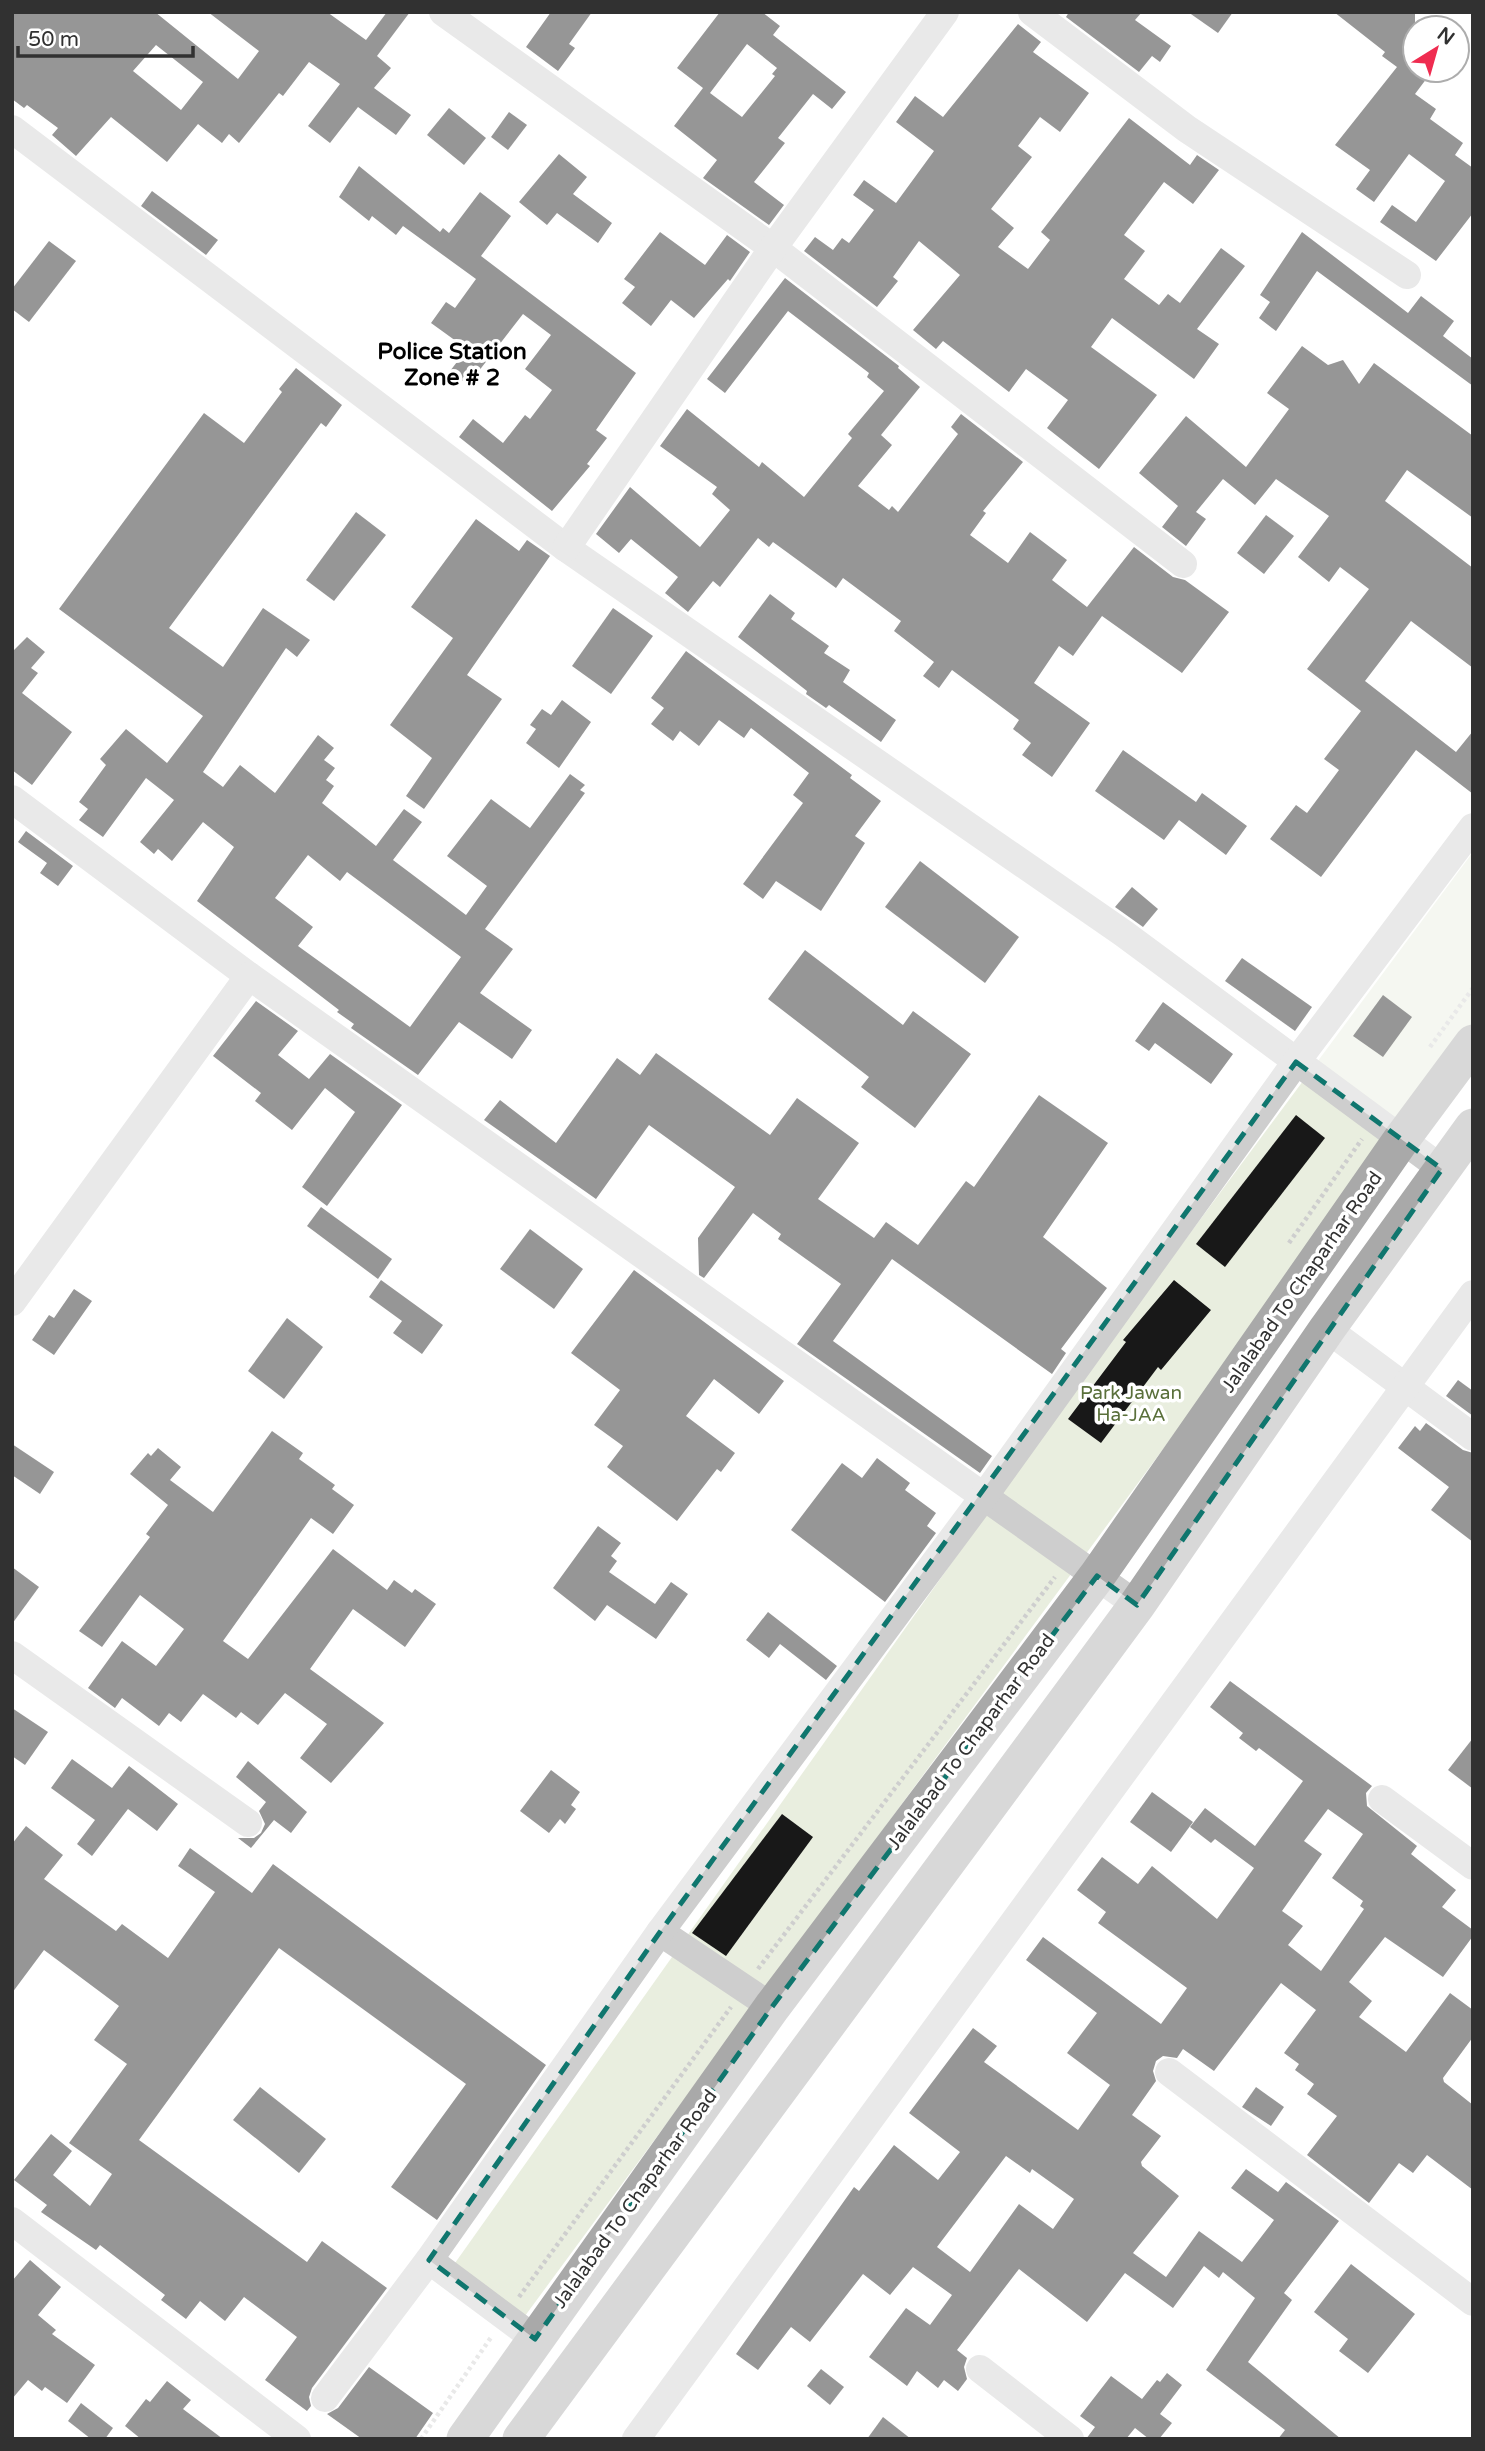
<svg xmlns="http://www.w3.org/2000/svg" width="1485" height="2451" viewBox="0 0 1485 2451" font-family="'Varela Round',sans-serif">
<style>
.green{fill:#e9eedf}
.building{fill:#181818;fill-rule:evenodd}
.lines{fill:none;stroke-linecap:round;stroke-linejoin:round}
.path{stroke:#cecece;stroke-width:4.5;stroke-dasharray:3.5 3.5;stroke-linecap:butt}
.minor{stroke:#cecece;stroke-width:28}
.major{stroke:#a9a9a9;stroke-width:37}
.marked{fill:none;stroke:#0f766e;stroke-width:5;stroke-dasharray:14 9;stroke-linejoin:round}
.labels{text-anchor:middle;dominant-baseline:central;stroke-width:7;stroke-linejoin:round;paint-order:stroke}
.street-label{font-size:19px;fill:#313131;stroke:#fff}
.park-label{font-size:19px;fill:#5a703b;stroke:#fff}
.quarter-label{font-size:23px;font-weight:bold;fill:#000;stroke:#fff}
</style>
<rect width="100%" height="100%" fill="#fff"/>
<polygon class="green" points="1473,852 1473,1028 522,2320 455,2263 1087,1372"/>
<g class="building">
<path d="M12,12h143l83,67 21,-28 -51,-39h119l39,28 21,-28h23l-33,44 14,12 -17,20 37,27 -15,20 -38,-28 -28,36 -22,-17 32,-42 -31,-22 -26,34 -4,-3 -40,50 -10,-9 -7,9 -24,-19 -31,38 -56,-45 -35,39 -24,-21 6,-7 -31,-23 -3,3 -12,-9zM156,45l47,37 -22,28 -48,-39z"/>
<polygon points="551,12 592,12 569,44 575,48 558,71 526,47"/>
<path d="M720,12h42l18,14 -7,9 73,57 -14,17 -19,-15 -35,44 7,5 -31,39 30,23 -15,20 -66,-47 14,-18 -43,-34 29,-38 -26,-20zM747,44l30,24 -5,6 3,2 -33,41 -32,-24z"/>
<polygon points="1069,12 1142,12 1135,20 1171,46 1160,62 1152,56 1139,72 1066,17"/>
<polygon points="1188,12 1233,12 1218,33"/>
<polygon points="1334,12 1415,12 1415,70 1433,70 1415,94 1436,109 1430,119 1463,143 1455,155 1473,168 1473,213 1436,261 1380,222 1392,205 1416,222 1445,181 1409,154 1374,202 1356,189 1370,170 1335,145 1397,67 1382,56 1385,52"/>
<polygon points="1018,24 1041,42 1033,52 1089,93 1060,132 1040,117 1018,146 1032,157 991,209 1014,228 998,247 1028,269 1050,240 1041,232 1129,118 1190,165 1197,155 1219,170 1193,204 1164,182 1124,235 1145,251 1124,279 1159,305 1168,294 1180,303 1221,248 1245,266 1197,329 1219,344 1194,379 1112,318 1091,347 1157,395 1099,469 1047,428 1068,400 1026,369 1009,392 943,341 936,349 913,330 960,275 919,241 893,277 898,281 877,307 804,251 815,237 833,250 842,238 849,243 874,210 853,195 864,180 896,203 934,151 896,122 915,96 943,117"/>
<polygon points="449,108 486,138 464,165 427,135"/>
<polygon points="509,112 527,125 508,150 491,137"/>
<polygon points="559,154 587,177 573,194 612,223 598,243 557,213 547,225 519,202"/>
<polygon points="359,166 440,232 443,228 449,233 480,192 511,216 481,256 636,373 596,430 607,438 587,464 590,466 552,511 459,437 473,419 503,443 525,415 530,419 552,390 525,369 551,335 523,314 468,385 450,371 467,349 431,323 446,302 455,308 476,279 403,226 396,235 372,216 369,221 339,197"/>
<polygon points="152,191 218,240 206,255 141,206"/>
<polygon points="660,232 705,265 727,235 750,252 730,281 728,279 694,318 671,300 651,326 622,303 635,287 624,279"/>
<polygon points="1302,232 1408,313 1421,296 1454,321 1443,336 1473,359 1473,386 1317,271 1276,331 1259,318 1270,302 1260,295"/>
<polygon points="49,241 76,261 29,322 12,309 12,289"/>
<polygon points="785,278 899,366 898,368 920,387 881,435 892,445 858,486 889,510 892,506 898,512 958,434 951,427 961,414 1023,462 983,511 986,513 970,535 1008,563 1030,532 1067,560 1052,580 1087,607 1134,547 1173,577 1185,580 1229,612 1182,673 1102,616 1073,656 1059,646 1034,683 1090,723 1052,777 1022,755 1031,743 1013,729 1019,720 952,670 939,688 923,676 934,662 894,631 901,621 843,578 836,588 773,542 769,547 758,538 720,587 713,581 688,612 665,593 678,577 631,539 619,553 596,534 630,487 700,547 730,510 712,494 717,487 660,446 687,409 759,467 762,462 804,497 852,438 848,434 884,391 867,377 869,373 788,311 725,393 707,379"/>
<polygon points="1302,346 1328,365 1343,360 1359,384 1374,363 1473,436 1473,518 1407,470 1385,501 1473,568 1473,668 1411,621 1365,681 1456,752 1473,731 1473,794 1416,750 1321,877 1270,839 1296,805 1307,813 1339,770 1324,759 1361,711 1307,669 1369,589 1340,567 1329,582 1298,557 1329,516 1276,479 1255,505 1223,479 1196,512 1206,519 1186,546 1162,527 1178,506 1139,473 1186,416 1246,467 1289,409 1267,393"/>
<path d="M296,368l46,37 -16,22 -5,-4 -152,205 54,39 40,-59 47,32 -13,17 -11,-9 -83,124 20,15 17,-22 35,28 43,-58 16,13 -10,12 11,8 -9,12 8,6 -12,17 54,43 28,-37 18,13 -29,38 73,55 21,-29 -40,-30 44,-57 39,29 40,-54 15,11 -5,5 5,3 -100,136 28,20 -33,44 52,37 -20,29 -53,-37 -41,53 -67,-47 3,-4 -17,-12 2,-2 -142,-109 37,-54 -31,-25 -31,39 -14,-12 -4,5 -14,-12 34,-42 -28,-22 -43,59 -24,-17 9,-11 -9,-7 27,-37 -6,-6 26,-30 41,34 36,-47 -144,-107 145,-196 40,30 38,-51 -3,-3zM308,855l32,26 7,-9 114,85 -51,70 -112,-81 15,-19 -38,-29z"/>
<polygon points="356,512 386,535 334,601 306,580"/>
<polygon points="1266,515 1294,536 1264,574 1237,553"/>
<polygon points="476,519 519,551 527,540 550,556 467,675 502,699 424,809 406,796 432,758 390,725 453,638 411,607"/>
<polygon points="770,594 795,613 791,619 829,646 824,653 850,670 843,682 896,720 881,742 829,705 826,708 806,694 807,691 738,637"/>
<polygon points="613,608 653,636 611,694 572,666"/>
<polygon points="27,637 45,652 31,668 38,673 22,693 72,732 32,785 12,770 12,652"/>
<polygon points="686,651 852,775 850,778 881,801 855,836 865,843 821,911 776,881 763,899 743,884 803,803 793,795 809,773 751,728 744,738 719,720 699,746 680,731 673,741 651,724 664,708 651,698"/>
<polygon points="562,700 591,722 559,768 526,743 536,729 530,725 542,709 551,715"/>
<polygon points="1123,750 1196,802 1202,793 1247,826 1226,855 1179,820 1164,840 1095,791"/>
<polygon points="26,831 73,866 58,886 40,873 47,863 18,842"/>
<polygon points="920,861 1019,937 985,983 885,907"/>
<polygon points="1132,887 1158,909 1143,927 1115,907"/>
<polygon points="805,950 903,1025 913,1011 971,1054 915,1128 861,1087 869,1077 768,999"/>
<polygon points="1242,958 1312,1007 1295,1031 1225,981"/>
<polygon points="1383,995 1412,1017 1383,1057 1353,1036"/>
<polygon points="256,1001 298,1031 278,1055 309,1079 330,1054 402,1105 327,1206 302,1187 355,1112 325,1088 292,1130 255,1101 261,1093 213,1056"/>
<polygon points="1163,1002 1233,1054 1211,1084 1155,1043 1149,1051 1135,1041"/>
<polygon points="656,1053 770,1135 797,1098 859,1143 818,1199 874,1238 886,1222 918,1245 966,1181 974,1187 1039,1095 1108,1143 1043,1237 1107,1288 1061,1349 1066,1353 1052,1374 892,1259 833,1341 992,1456 980,1473 797,1344 841,1284 778,1239 781,1234 753,1213 704,1278 699,1275 698,1238 735,1187 649,1125 596,1199 484,1120 500,1100 556,1143 617,1058 640,1075"/>
<polygon points="1296,1115 1325,1138 1225,1267 1196,1244"/>
<polygon points="321,1207 392,1259 378,1279 307,1226"/>
<polygon points="530,1229 583,1269 554,1309 500,1269"/>
<polygon points="634,1270 784,1381 759,1414 714,1379 686,1416 735,1453 721,1472 717,1469 677,1521 607,1467 623,1446 594,1425 620,1390 571,1353"/>
<polygon points="381,1280 443,1325 422,1354 393,1333 402,1321 369,1297"/>
<polygon points="1174,1280 1211,1310 1161,1370 1158,1367 1101,1443 1068,1419 1126,1342 1123,1340"/>
<polygon points="74,1289 92,1301 54,1355 32,1340 49,1315 54,1318"/>
<polygon points="287,1318 323,1347 284,1399 248,1371"/>
<polygon points="1458,1380 1473,1391 1473,1416 1446,1396"/>
<polygon points="1426,1423 1463,1450 1473,1453 1473,1542 1431,1510 1449,1487 1398,1448 1415,1426 1420,1431"/>
<polygon points="272,1431 303,1453 299,1459 335,1485 332,1489 354,1505 333,1534 311,1518 223,1641 248,1659 333,1549 387,1590 394,1580 412,1593 415,1589 436,1604 405,1647 353,1609 310,1669 384,1723 331,1783 300,1758 327,1724 285,1693 258,1725 241,1712 236,1718 203,1694 181,1722 169,1713 159,1726 122,1698 115,1708 88,1688 122,1641 156,1666 184,1629 140,1595 102,1647 79,1631 150,1537 146,1534 168,1505 130,1474 148,1453 151,1456 158,1448 181,1467 170,1480 213,1512"/>
<polygon points="12,1444 54,1472 40,1494 12,1475"/>
<polygon points="877,1458 910,1483 905,1490 936,1513 927,1526 936,1533 885,1602 791,1530 842,1463 862,1478"/>
<polygon points="598,1526 621,1543 611,1556 617,1561 609,1572 655,1604 671,1582 688,1594 656,1639 607,1605 595,1621 553,1588"/>
<polygon points="12,1567 39,1587 12,1624"/>
<polygon points="768,1612 837,1666 826,1680 780,1644 769,1658 746,1640"/>
<path d="M1230,1681l142,105 -6,7 1,13 50,40 -6,8 45,36 -14,17 31,23v6l-30,41 -58,-40 -36,45 23,19 -13,16 47,35 44,-59 23,17v27l-30,41 1,4 29,23v85l-46,-35 -14,18 -14,-10 -30,40 -62,-48 30,-39 -30,-22 7,-10 -19,-14 4,-6 -15,-11 32,-43 -35,-27 -67,88 -31,-22 -6,9 -14,-2 -7,5 -3,10 3,10 -24,34 29,21 -20,26 1,4 37,30 -46,57 33,24 33,-46 43,31 32,-42 -43,-32 15,-19 32,23 8,-10 53,39 -55,72 8,7 -44,62 93,77h-63l7,-9 -79,-60 49,-72 -32,-26 -4,6 -15,-12 -31,42 -48,-35 -38,49 -68,-53 -62,81 10,8 -3,9 3,12 -9,12 -14,-11 -6,8 -21,-17 -10,15 -38,-29 37,-49 24,17 22,-30 -39,-28 -23,28 -27,-21 -53,68 -19,-15 -33,43 -22,-16 118,-167 5,4 35,-46 44,35 22,-28 -51,-39 64,-85 24,18 -13,16 94,68 32,-45 -43,-32 30,-40 -71,-53 17,-23 118,87 26,-36 -89,-65 8,-11 -29,-22 25,-33 36,27 14,-18 65,53 37,-51 -39,-29 -4,4 -21,-16 15,-19 50,38 48,-65 -44,-33 -3,3 -17,-13 4,-5 -33,-26zM1328,1809l35,25 -31,44 31,23 -3,5 4,3 -43,62 -33,-26 15,-19 -21,-15 40,-57 -18,-13zM1006,2156l24,17 2,-4 42,30 -21,30 -34,-25 -49,68 -33,-25z"/>
<polygon points="12,1708 48,1732 25,1765 12,1756"/>
<polygon points="1473,1738 1473,1789 1448,1770"/>
<polygon points="72,1759 112,1788 129,1766 178,1804 157,1831 128,1809 92,1856 77,1844 95,1820 51,1788"/>
<polygon points="248,1761 307,1812 291,1833 274,1820 251,1848 238,1838 254,1838 261,1833 265,1824 259,1811 266,1802 236,1777"/>
<polygon points="551,1770 580,1792 571,1805 576,1809 565,1824 560,1819 549,1833 520,1811"/>
<polygon points="1152,1792 1193,1822 1171,1852 1130,1822"/>
<polygon points="782,1814 813,1837 726,1956 692,1933"/>
<polygon points="26,1826 63,1855 44,1879 116,1931 122,1924 168,1958 215,1892 178,1866 190,1848 252,1893 273,1864 546,2065 437,2220 391,2187 466,2084 279,1948 139,2140 307,2262 322,2241 387,2288 312,2388 309,2397 311,2406 307,2411 265,2380 297,2337 244,2297 225,2321 200,2301 186,2319 161,2300 165,2295 100,2245 96,2250 41,2212 47,2205 14,2180 51,2134 72,2151 53,2175 90,2206 112,2174 69,2143 127,2064 94,2040 119,2006 44,1950 12,1993 12,1844"/>
<polygon points="260,2087 326,2139 299,2173 233,2120"/>
<polygon points="1256,2087 1284,2107 1271,2126 1242,2107"/>
<polygon points="30,2260 61,2287 38,2315 56,2330 52,2334 95,2365 67,2403 45,2387 42,2391 28,2380 12,2399 12,2281"/>
<polygon points="1351,2264 1415,2314 1368,2373 1339,2351 1348,2339 1314,2312"/>
<polygon points="369,2367 433,2413 415,2439 362,2439 327,2414 338,2408"/>
<polygon points="821,2369 844,2387 830,2405 807,2386"/>
<polygon points="1167,2373 1182,2385 1160,2414 1172,2423 1159,2439 1149,2439 1135,2428 1126,2439 1086,2439 1095,2427 1080,2416 1111,2376 1142,2399 1157,2380 1160,2382"/>
<polygon points="167,2381 191,2400 183,2409 223,2439 141,2439 125,2426 146,2399 150,2402"/>
<polygon points="81,2403 113,2428 105,2439 91,2439 68,2421"/>
<polygon points="883,2417 911,2439 867,2439"/>
</g>
<g class="lines">
<g class="path">
<polyline points="1430,1047 1473,988"/>
<polyline points="1289,1243 1362,1139"/>
<polyline points="758,1969 1055,1577"/>
<polyline points="519,2297 731,2007"/>
<polyline points="421,2439 492,2336"/>
</g>
<g class="minor">
<polyline points="443,12 773,248 1183,564"/>
<polyline points="1032,12 1187,129 1407,275"/>
<polyline points="12,129 566,548 1123,933 1442,1169"/>
<polyline points="566,548 773,248 945,12"/>
<polyline points="12,799 249,976"/>
<polyline points="12,1302 249,976 1137,1605"/>
<polyline points="1327,1329 1473,1437"/>
<polyline points="12,1655 248,1823"/>
<polyline points="1382,1799 1473,1866"/>
<polyline points="660,1932 772,2007"/>
<polyline points="1169,2072 1473,2302"/>
<polyline points="12,2221 297,2439"/>
<polyline points="429,2260 535,2339"/>
<polyline points="980,2369 1070,2439"/>
<polyline points="325,2398 429,2260 660,1932 985,1495 1296,1062 1473,827"/>
<polyline points="636,2439 1473,1294"/>
</g>
<g class="major">
<polyline points="465,2439 772,2007 1097,1576 1401,1140 1473,1043"/>
<polyline points="521,2439 1137,1605 1327,1329 1473,1127"/>
</g>
</g>
<path d="M0 0H1485V2451H0ZM1296,1062l146,107 -305,436 -40,-29 -325,431 -237,332 -106,-79 231,-328z" fill="#fff" fill-opacity=".55" fill-rule="evenodd"/>
<path class="marked" d="M1296,1062l146,107 -305,436 -40,-29 -325,431 -237,332 -106,-79 231,-328z"/>
<g class="labels">
<g class="street-label">
<text transform="translate(1302 1282) rotate(-55)">Jalalabad To Chaparhar Road</text>
<text transform="translate(971 1742) rotate(-53)">Jalalabad To Chaparhar Road</text>
<text transform="translate(635 2199) rotate(-54)">Jalalabad To Chaparhar Road</text>
</g>
<g class="park-label">
<text x="1131" y="1393">Park Jawan<tspan x="1131" dy="22">Ha-JAA</tspan></text>
</g>
<g class="quarter-label">
<text x="452" y="352">Police Station<tspan x="452" dy="26">Zone # 2</tspan></text>
</g>
</g>
<rect width="1485" height="2451" fill="none" stroke="#313131" stroke-width="28"/>
<g transform="translate(1436 49) rotate(37)"><circle r="33" fill="#ffffff" stroke="#adadad" stroke-width="2"/>
<path d="M0-5L12 26L0 18L-12 26Z" fill="#ef2c50"/>
<text y="-10" font-size="19" font-weight="bold" text-anchor="middle" fill="#313131">N</text>
</g>
<path d="M18 46v10h175v-10" fill="none" stroke="#313131" stroke-width="3.5"/>
<text x="28" y="46" font-size="21" fill="#313131" stroke="#ffffff" stroke-width="5" paint-order="stroke">50 m</text>
</svg>
